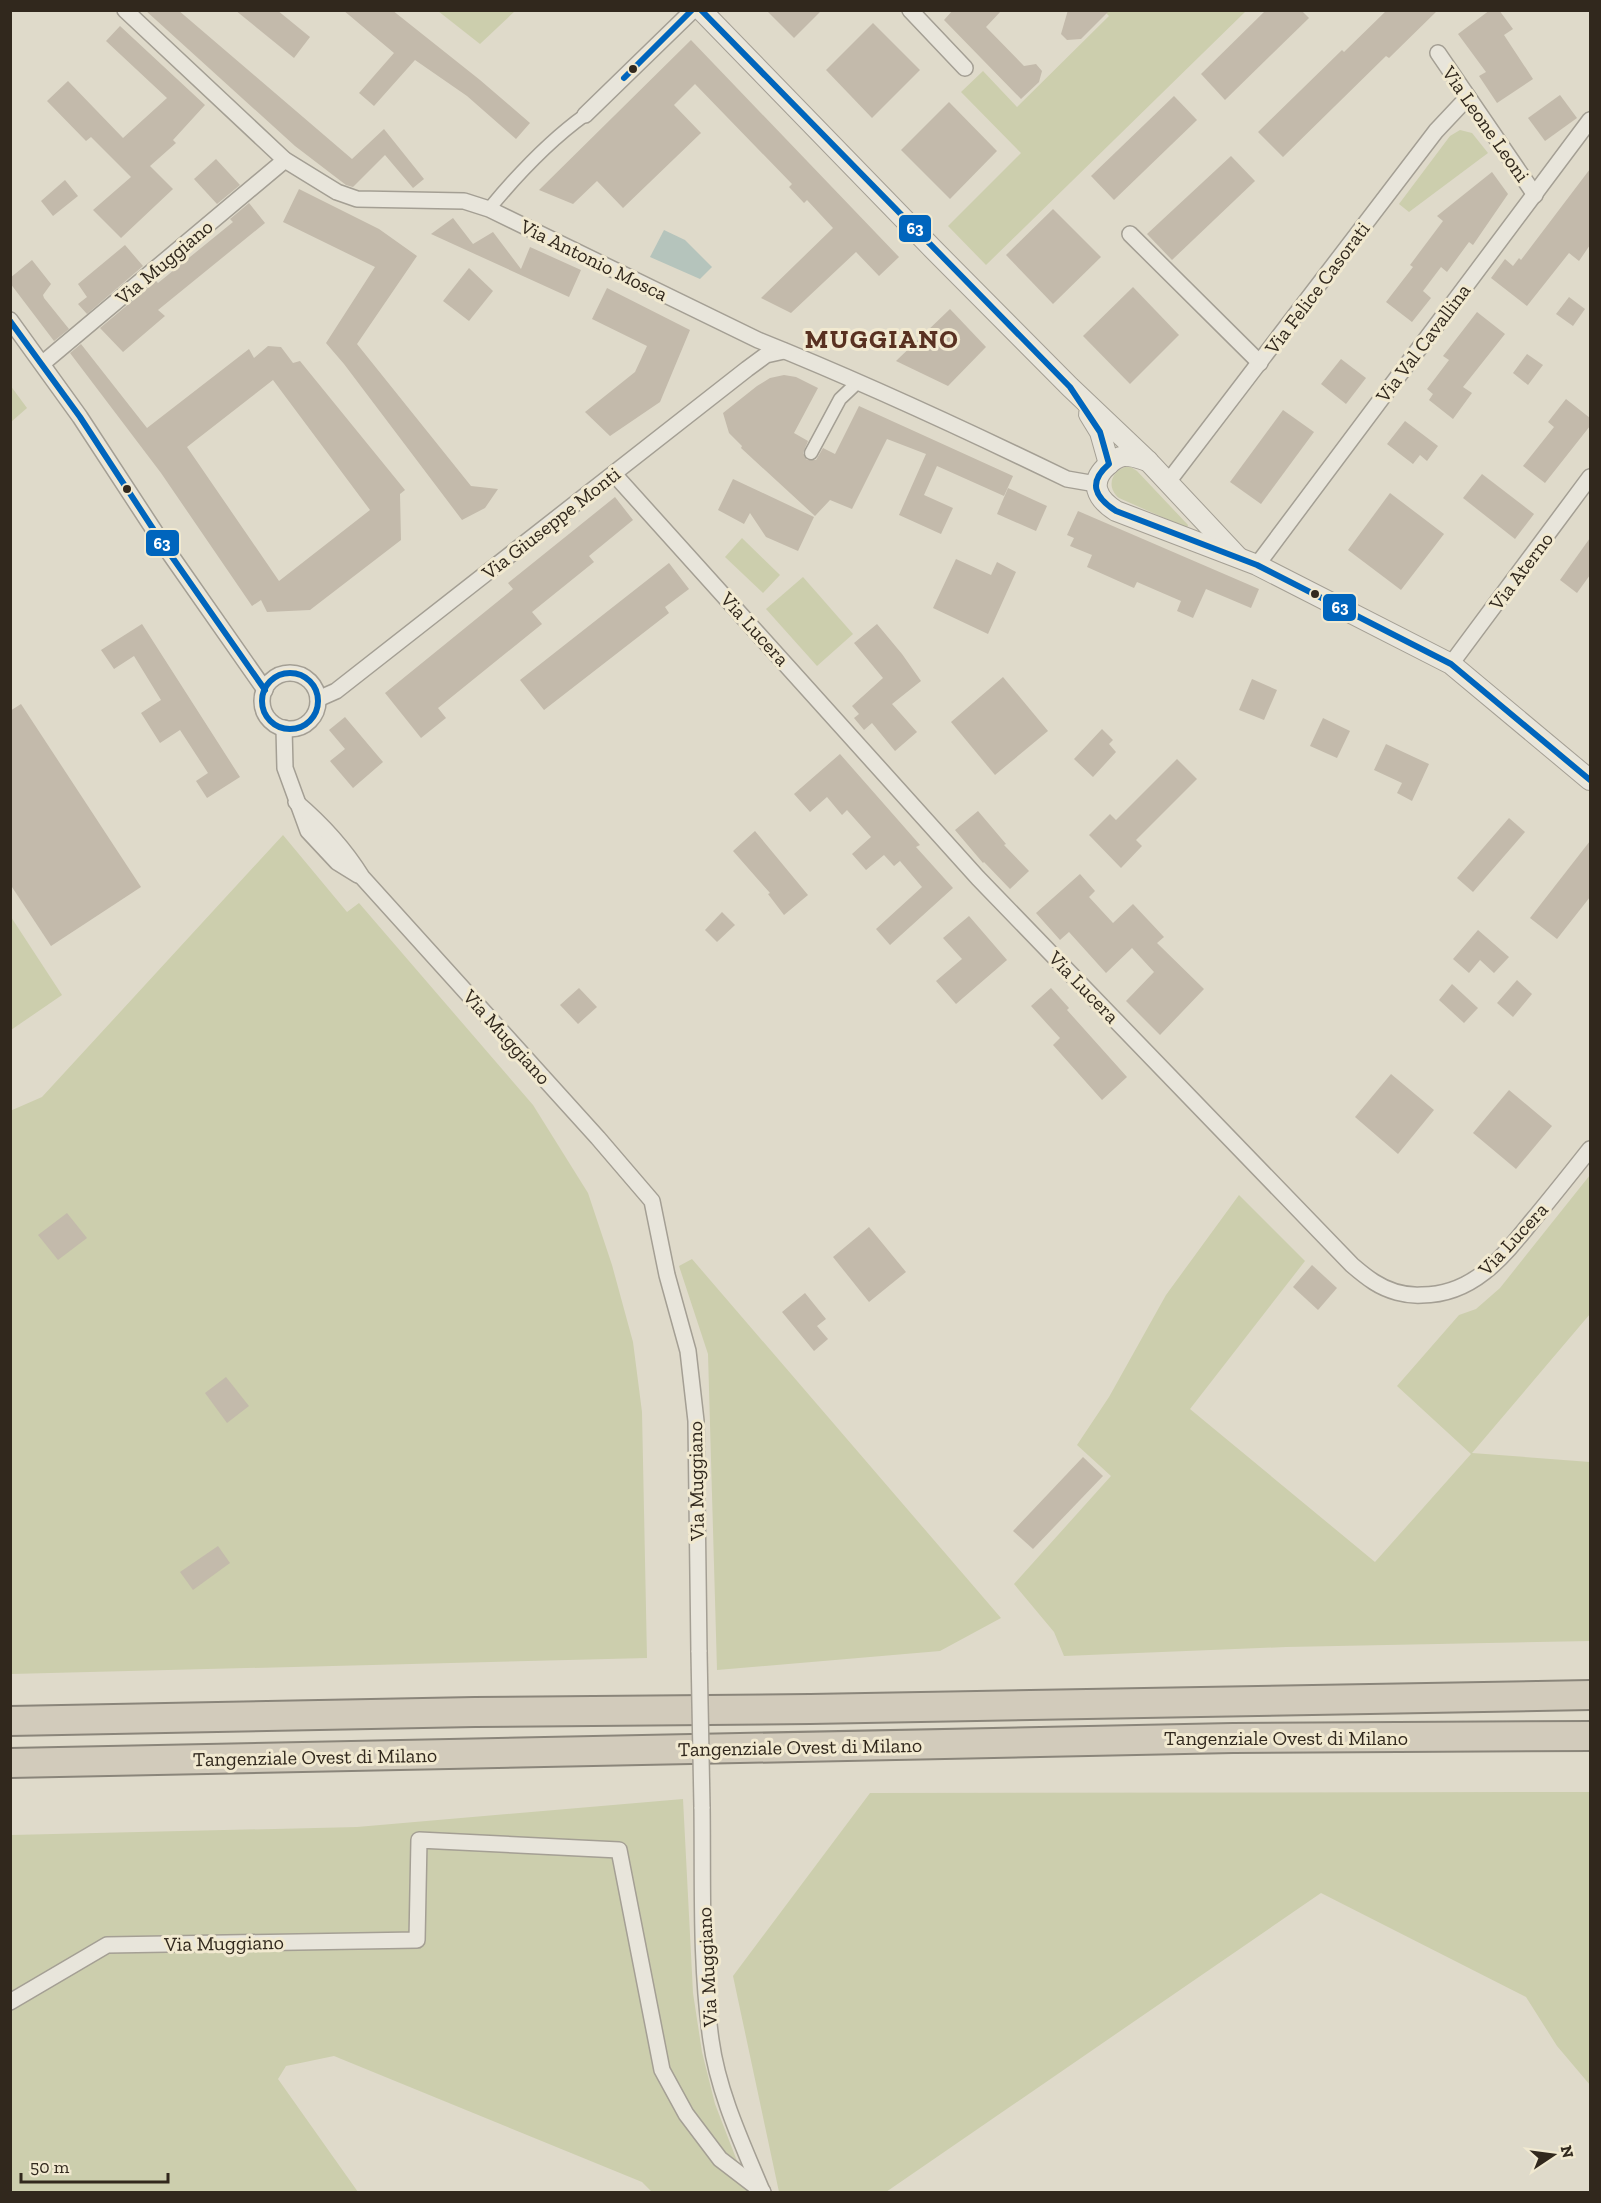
<svg xmlns="http://www.w3.org/2000/svg" width="1601" height="2203" viewBox="0 0 1601 2203" font-family="'Zilla Slab',serif">
<style>
.green{fill:#cccead}
.water{fill:#b5c4bc}
.building{fill:#c3baab;fill-rule:evenodd}
.lines{fill:none;stroke-linecap:round;stroke-linejoin:round}
.pedestrian-casing{stroke:#a49f94;stroke-width:15}
.minor-casing{stroke:#a49f94;stroke-width:18}
.tertiary-casing{stroke:#a49f94;stroke-width:22}
.motorway-casing{stroke:#8a857a;stroke-width:32}
.pedestrian{stroke:#e8e5db;stroke-width:12}
.minor{stroke:#e8e5db;stroke-width:15}
.tertiary{stroke:#e8e5db;stroke-width:20}
.motorway{stroke:#d2cbbb;stroke-width:28}
.minor-bridge-casing{stroke:#a49f94;stroke-width:18;stroke-linecap:butt}
.minor-bridge{stroke:#e8e5db;stroke-width:15}
.bus-1-casing{stroke:#f1e9d0;stroke-width:10}
.bus-1{stroke:#0065bd;stroke-width:6}
.bus-dot{fill:#31281d;stroke:#f1e9d0;stroke-width:2}
.labels{text-anchor:middle;dominant-baseline:central;stroke-width:6;stroke-linejoin:round;paint-order:stroke}
.street-label{font-size:20px;fill:#31281d;stroke:#f1e9d0}
.district-label{font-size:26px;font-weight:bold;letter-spacing:1.5px;fill:#593121;stroke:#f1e9d0}
.line-badge{stroke:#f1e9d0;stroke-width:2}
.badge-label{font-size:16px;text-anchor:middle;font-weight:bold;fill:#fff}
</style>
<rect width="100%" height="100%" fill="#dfdaca"/>
<g class="green">
<polygon points="438,11 515,11 480,44"/>
<polygon points="1104,11 1246,11 986,265 948,226 1021,153 961,92 983,71 1017,107 1109,16"/>
<polygon points="1460,130 1472,133 1488,153 1409,212 1399,204 1450,136"/>
<polygon points="10,385 27,408 11,422 10,422"/>
<path d="M1129,466l8,5 51,54 -1,3 -68,-30c-14,-12 -7,-29 10,-32z"/>
<polygon points="742,538 780,575 763,593 725,557"/>
<polygon points="803,577 853,634 817,666 766,609"/>
<polygon points="283,835 347,912 359,903 533,1105 588,1193 612,1265 633,1342 642,1412 647,1658 11,1674 10,1111 42,1097"/>
<polygon points="11,917 62,995 11,1030 10,1030"/>
<polygon points="1590,1175 1590,1314 1472,1453 1590,1462 1590,1641 1286,1647 1064,1656 1054,1632 1014,1584 1111,1476 1077,1445 1109,1397 1166,1295 1239,1195 1305,1261 1190,1409 1375,1562 1471,1454 1397,1386 1459,1315 1476,1309 1500,1288"/>
<polygon points="692,1259 1001,1618 940,1651 717,1670 708,1354 679,1266"/>
<polygon points="1590,1792 1590,2085 1557,2046 1526,1997 1321,1893 886,2192 779,2192 733,1976 870,1793"/>
<polygon points="683,1799 693,1993 702,2052 715,2104 749,2192 652,2192 642,2182 334,2056 286,2066 278,2079 358,2192 11,2192 11,1835 357,1827"/>
</g>
<polygon class="water" points="664,230 685,240 712,267 700,279 650,257"/>
<g class="building">
<polygon points="145,10 178,10 352,159 384,129 424,179 413,188 385,155 353,187 346,185 295,146"/>
<polygon points="235,10 277,10 310,37 294,58"/>
<polygon points="343,10 392,10 480,80 530,123 516,139 467,96 415,60 374,106 359,93 394,53"/>
<polygon points="766,10 822,10 794,38"/>
<polygon points="953,10 1002,10 986,27 1024,66 1036,64 1042,71 1039,82 1021,99 944,20"/>
<polygon points="1068,10 1110,10 1081,39 1067,40 1061,34"/>
<polygon points="1266,10 1301,10 1309,18 1225,100 1201,74"/>
<polygon points="1387,10 1438,10 1389,58 1386,56 1283,157 1258,132 1342,50 1344,52"/>
<polygon points="1490,10 1499,10 1513,29 1504,35 1533,79 1497,103 1479,76 1486,72 1458,34"/>
<polygon points="873,23 920,70 872,118 826,70"/>
<polygon points="120,26 205,105 173,140 176,143 150,166 173,189 121,238 93,210 131,177 91,137 86,141 47,101 68,81 123,138 167,98 106,41"/>
<polygon points="691,40 899,257 879,276 856,252 791,313 761,298 833,228 807,200 804,203 789,187 792,184 695,84 674,105 701,133 623,208 597,181 573,204 539,190"/>
<polygon points="1560,95 1577,118 1545,141 1528,118"/>
<polygon points="1174,96 1197,120 1114,200 1091,176"/>
<polygon points="949,102 997,151 950,199 901,150"/>
<polygon points="1231,156 1255,181 1172,260 1147,234"/>
<polygon points="216,159 240,185 217,204 194,179"/>
<polygon points="1590,169 1590,245 1579,261 1569,253 1527,306 1491,278 1505,259 1513,266 1519,258 1521,260"/>
<polygon points="1492,172 1508,194 1473,245 1469,242 1447,272 1441,267 1423,291 1431,298 1412,322 1386,302 1413,267 1410,265 1443,221 1437,216"/>
<polygon points="65,180 78,196 53,216 41,201"/>
<polygon points="299,189 379,229 417,256 357,344 471,486 498,489 485,508 462,520 344,364 326,343 375,267 283,222"/>
<polygon points="249,203 265,223 158,310 165,316 123,352 100,328 156,281 158,283 233,222 230,219"/>
<polygon points="1053,209 1101,257 1053,304 1006,255"/>
<polygon points="453,218 473,244 493,232 521,269 530,247 581,270 569,297 431,234"/>
<polygon points="125,245 143,266 87,314 78,304 87,297 78,284"/>
<polygon points="32,260 51,284 43,295 44,298 69,329 54,341 10,283 10,278"/>
<polygon points="469,268 493,291 469,321 443,301"/>
<polygon points="1133,287 1179,335 1130,384 1083,336"/>
<polygon points="607,288 690,330 660,402 610,436 585,412 635,372 647,346 592,319"/>
<polygon points="1569,297 1585,309 1573,326 1556,314"/>
<polygon points="950,309 986,347 948,386 896,361"/>
<polygon points="1477,312 1505,334 1463,387 1472,393 1453,419 1429,400 1433,394 1427,389 1449,360 1443,356"/>
<path d="M81,344l66,84 102,-79 5,9 14,-12 13,1 12,16 7,-2 105,129 -5,4 1,46 -91,70 -43,2 -6,-12 -9,6 -91,-133 -91,-120zM273,380l97,130 -91,71 -92,-134z"/>
<polygon points="1527,354 1543,365 1528,385 1513,373"/>
<polygon points="1341,359 1366,378 1346,404 1321,384"/>
<polygon points="784,375 796,377 818,388 794,433 808,441 803,453 807,460 816,460 823,448 835,454 859,406 1013,476 1004,496 937,466 924,495 953,508 941,534 899,515 926,454 887,439 852,509 830,500 815,516 741,448 742,446 729,433 723,413 757,386 770,378"/>
<polygon points="1566,399 1590,418 1590,426 1545,483 1523,466 1554,427 1548,422"/>
<polygon points="1283,410 1314,432 1261,504 1230,482"/>
<polygon points="1405,421 1438,446 1427,461 1420,455 1413,464 1387,444"/>
<polygon points="1482,474 1534,514 1515,539 1463,498"/>
<polygon points="733,479 814,517 798,551 766,537 750,513 744,524 718,510"/>
<polygon points="1008,488 1047,506 1036,531 997,514"/>
<polygon points="1390,493 1444,534 1401,590 1348,550"/>
<polygon points="615,497 633,520 589,556 594,562 532,612 542,624 438,708 446,718 421,738 385,693 513,589 508,583"/>
<polygon points="1078,511 1259,589 1251,608 1206,589 1193,618 1177,611 1181,601 1137,582 1134,588 1087,567 1092,555 1070,546 1074,538 1067,535"/>
<polygon points="1590,538 1590,575 1577,593 1560,580"/>
<polygon points="956,559 991,575 997,562 1016,572 988,634 933,608"/>
<polygon points="669,563 689,589 665,607 669,613 544,710 520,680"/>
<polygon points="142,624 240,777 207,798 196,781 208,773 180,730 160,743 141,713 161,700 134,656 114,669 101,650"/>
<polygon points="877,624 902,654 921,681 892,704 917,732 895,751 872,723 864,730 854,718 859,714 852,706 883,678 854,643"/>
<polygon points="1003,677 1048,731 995,775 951,722"/>
<polygon points="1252,679 1277,690 1264,720 1239,710"/>
<polygon points="21,704 141,887 51,946 10,884 10,711"/>
<polygon points="345,717 383,762 353,788 330,761 345,749 329,730"/>
<polygon points="1323,718 1350,731 1337,758 1310,746"/>
<polygon points="1102,729 1113,740 1109,744 1116,752 1093,777 1074,759"/>
<polygon points="1386,744 1429,764 1412,801 1397,793 1402,783 1374,770"/>
<polygon points="840,754 920,845 916,847 953,888 890,945 876,929 922,887 900,861 894,866 884,855 866,870 852,854 871,837 847,810 842,815 827,797 810,812 794,794"/>
<polygon points="1177,759 1197,779 1136,840 1142,846 1121,868 1089,835 1110,814 1116,820"/>
<polygon points="978,811 1006,844 1004,845 1029,871 1010,889 984,862 983,863 955,830"/>
<polygon points="1509,818 1525,832 1473,892 1457,878"/>
<polygon points="755,831 808,895 784,915 768,894 770,893 733,851"/>
<polygon points="1590,841 1590,897 1557,939 1530,918"/>
<polygon points="1080,874 1095,891 1089,897 1113,923 1133,904 1164,937 1157,943 1204,989 1160,1035 1126,1001 1154,972 1132,948 1106,973 1069,932 1060,940 1036,913"/>
<polygon points="722,912 735,925 717,942 705,930"/>
<polygon points="969,916 1007,960 956,1004 936,981 962,959 943,938"/>
<polygon points="1478,930 1509,957 1494,973 1480,960 1469,973 1453,959"/>
<polygon points="1517,980 1532,994 1513,1017 1497,1003"/>
<polygon points="1452,984 1478,1008 1464,1023 1439,1000"/>
<polygon points="579,988 597,1007 578,1024 560,1005"/>
<polygon points="1051,988 1069,1008 1067,1010 1127,1077 1102,1100 1053,1045 1060,1038 1031,1006"/>
<polygon points="1391,1074 1434,1110 1398,1154 1355,1117"/>
<polygon points="1509,1090 1552,1126 1516,1169 1473,1133"/>
<polygon points="67,1213 87,1238 58,1260 38,1235"/>
<polygon points="869,1227 906,1272 869,1302 833,1257"/>
<polygon points="1312,1265 1337,1288 1318,1310 1293,1287"/>
<polygon points="805,1293 826,1319 817,1326 828,1339 814,1351 782,1312"/>
<polygon points="226,1377 249,1406 227,1423 205,1393"/>
<polygon points="1083,1457 1103,1476 1033,1549 1013,1531"/>
<polygon points="218,1546 230,1563 193,1590 180,1572"/>
</g>
<g class="lines">
<defs>
<g id="pedestrian">
<path d="M489,209c28,-34 60,-68 96,-94"/>
<polyline points="811,453 840,399 858,382"/>
</g>
<g id="minor">
<path d="M125,10l160,150 52,32 20,7 107,2 25,8 269,131c105,42 208,90 309,139l29,5"/>
<polyline points="910,10 965,68"/>
<polyline points="1438,53 1535,195"/>
<polyline points="585,115 693,10"/>
<polyline points="1130,234 1260,363"/>
<polyline points="10,320 80,417 163,544 265,690"/>
<polyline points="43,363 285,160"/>
<path d="M614,474l364,404 374,387c7,6 14,12 22,17 14,9 32,14 48,13 51,0 81,-38 110,-74 20,-24 39,-48 58,-72"/>
<polyline points="1168,482 1436,131 1468,97"/>
<polyline points="1257,565 1590,120"/>
<polyline points="1451,664 1590,477"/>
<circle cx="290" cy="701" r="28"/>
<polyline points="318,699 336,691 747,369 766,355 784,351"/>
<polyline points="284,728 285,768 308,831 337,862 358,875"/>
<path d="M296,802c26,22 48,46 66,75l236,261 54,63 15,74 21,76 8,70 3,231"/>
<path d="M702,1807c1,78 -2,156 9,233 7,52 31,103 51,151"/>
<polyline points="10,2002 107,1945 417,1940 419,1840 619,1850 662,2070 686,2114 720,2159 763,2192"/>
</g>
<g id="tertiary">
<polyline points="701,10 933,249 1070,387 1148,461 1238,557"/>
<polyline points="1089,414 1100,432 1109,464"/>
<path d="M1148,461c-8,-2 -15,-6 -24,-5 -6,1 -12,5 -16,9 -20,17 -11,34 8,46l141,54 194,99 139,116"/>
</g>
<g id="motorway">
<polyline points="10,1721 475,1712 810,1709 1590,1695"/>
<polyline points="10,1763 1233,1738 1590,1736"/>
</g>
</defs>
<use href="#pedestrian" class="pedestrian-casing"/>
<use href="#minor" class="minor-casing"/>
<use href="#tertiary" class="tertiary-casing"/>
<use href="#motorway" class="motorway-casing"/>
<use href="#pedestrian" class="pedestrian"/>
<use href="#minor" class="minor"/>
<use href="#tertiary" class="tertiary"/>
<use href="#motorway" class="motorway"/>
<defs>
<polyline id="minor-bridge" points="699,1652 702,1807"/>
</defs>
<use href="#minor-bridge" class="minor-bridge-casing"/>
<use href="#minor-bridge" class="minor-bridge"/>
<defs>
<g id="bus-1">
<path d="M701,10l369,377 30,45 9,32c-21,18 -15,33 7,47l141,54 194,99 139,116"/>
<polyline points="624,78 692,10"/>
<polyline points="10,321 80,417 163,544 265,690"/>
<circle cx="290" cy="701" r="28"/>
</g>
</defs>
<use href="#bus-1" class="bus-1-casing"/>
<use href="#bus-1" class="bus-1"/>
</g>
<g class="bus-dot">
<circle cx="633" cy="69" r="5"/>
<circle cx="127" cy="489" r="5"/>
<circle cx="1315" cy="594" r="5"/>
</g>
<g class="labels">
<g class="street-label">
<text transform="translate(1486 124) rotate(55)">Via Leone Leoni</text>
<text transform="translate(594 260) rotate(26)">Via Antonio Mosca</text>
<text transform="translate(164 262) rotate(-40)">Via Muggiano</text>
<text transform="translate(1317 288) rotate(-53)">Via Felice Casorati</text>
<text transform="translate(1423 343) rotate(-53)">Via Val Cavallina</text>
<text transform="translate(551 523) rotate(-38)">Via Giuseppe Monti</text>
<text transform="translate(1521 571) rotate(-53)">Via Aterno</text>
<text transform="translate(755 629) rotate(48)">Via Lucera</text>
<text transform="translate(1084 987) rotate(46)">Via Lucera</text>
<text transform="translate(507 1037) rotate(48)">Via Muggiano</text>
<text transform="translate(1513 1239) rotate(-47)">Via Lucera</text>
<text transform="translate(696 1481) rotate(-91)">Via Muggiano</text>
<text x="1286" y="1738">Tangenziale Ovest di Milano</text>
<text transform="translate(800 1747) rotate(-1)">Tangenziale Ovest di Milano</text>
<text transform="translate(315 1757) rotate(-1)">Tangenziale Ovest di Milano</text>
<text transform="translate(224 1943) rotate(-1)">Via Muggiano</text>
<text transform="translate(707 1967) rotate(-93)">Via Muggiano</text>
</g>
<g class="district-label">
<text x="882" y="339">MUGGIANO</text>
</g>
</g>
<g class="line-badge">
<rect x="898" y="214" width="34" height="29" rx="6" fill="#0065bd"/>
<rect x="145" y="529" width="35" height="28" rx="6" fill="#0065bd"/>
<rect x="1322" y="593" width="35" height="29" rx="6" fill="#0065bd"/>
</g>
<g class="badge-label">
<text x="915" y="234">63</text>
<text x="162" y="549">63</text>
<text x="1340" y="613">63</text>
</g>
<rect width="1601" height="2203" fill="none" stroke="#31281d" stroke-width="24"/>
<g transform="translate(1553 2155) rotate(77)" stroke="#f1e9d0" stroke-width="4.5" paint-order="stroke">
<path d="M0-4.5L10 22L0 15L-10 22Z" fill="#31281d"/>
<text y="-9" font-size="16" font-weight="bold" text-anchor="middle" fill="#31281d">N</text>
</g>
<path d="M21 2173v9h147v-9" fill="none" stroke="#31281d" stroke-width="3"/>
<text x="30" y="2173" font-size="18" fill="#31281d" stroke="#f1e9d0" stroke-width="4.5" paint-order="stroke">50 m</text>
</svg>
